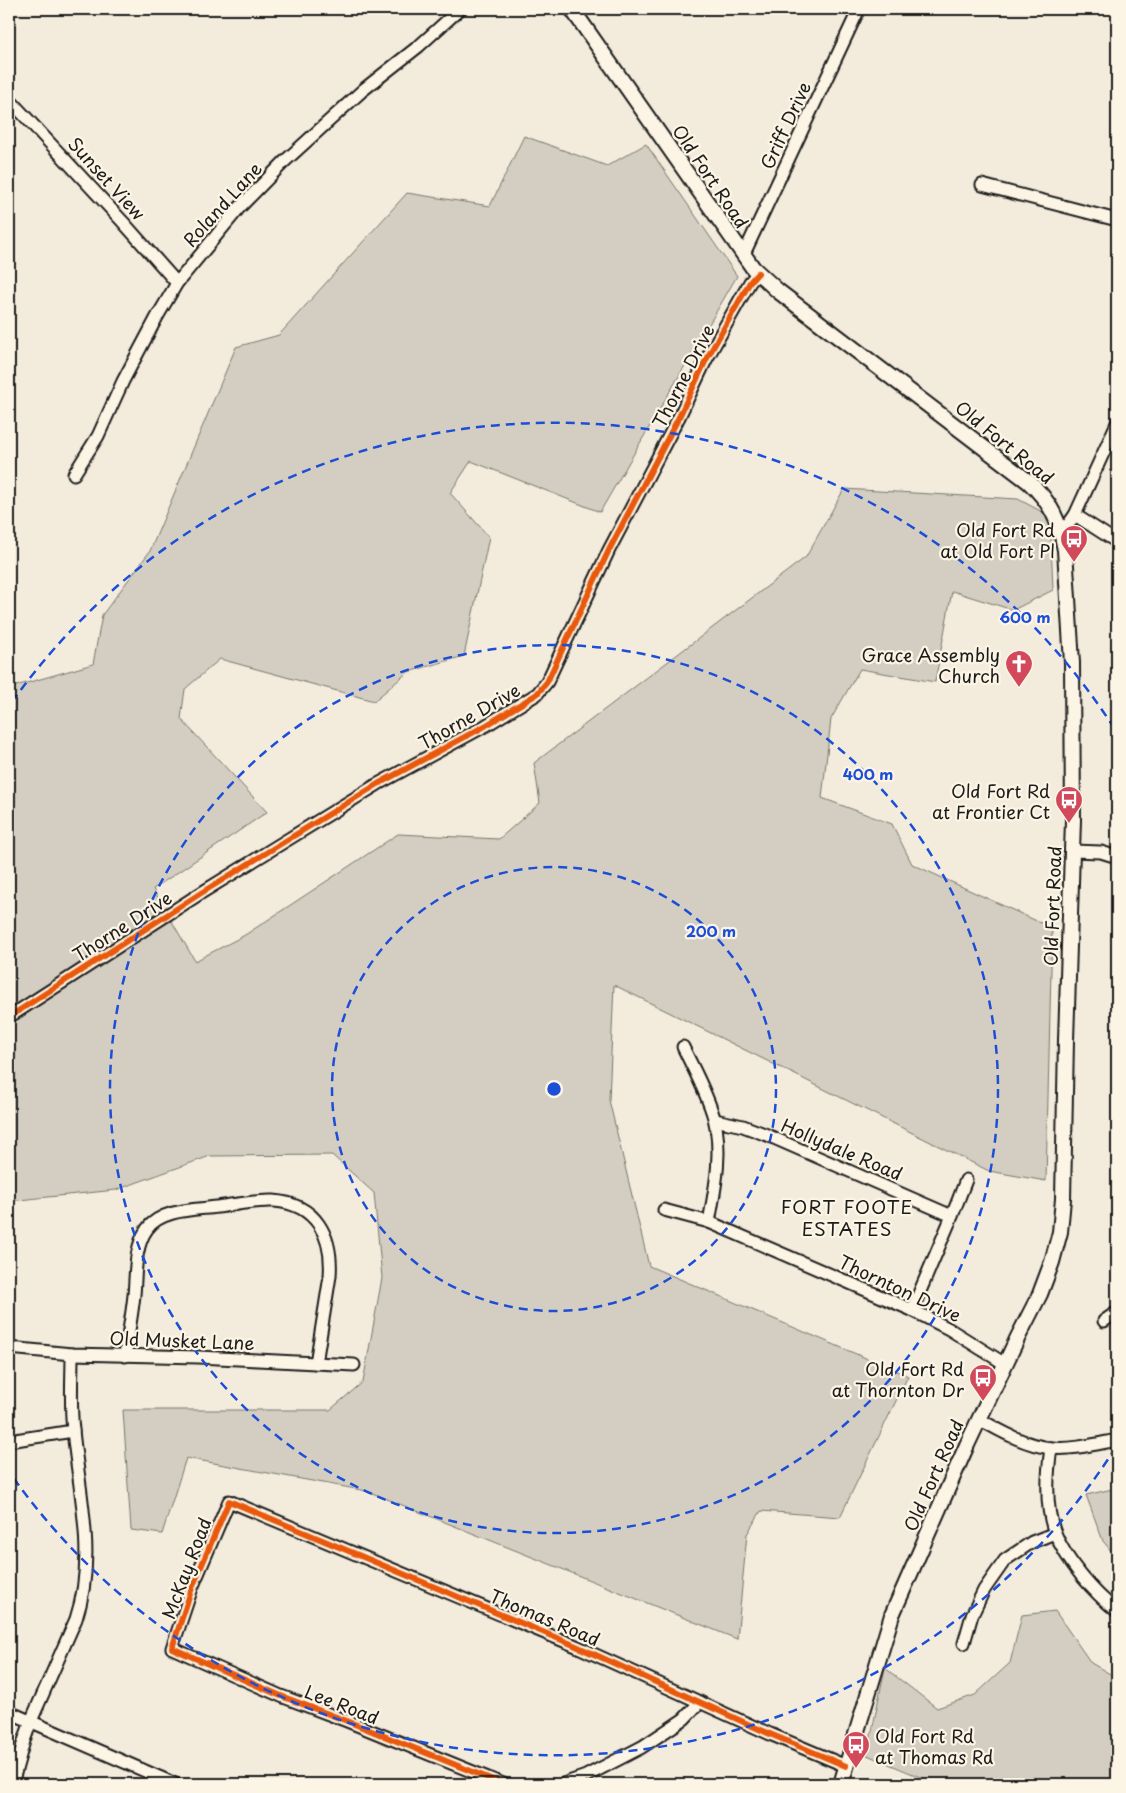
<svg xmlns="http://www.w3.org/2000/svg" width="1126" height="1793" viewBox="0 0 1126 1793" font-family="'Playpen Sans',sans-serif">
<style>
.green{fill:#d3cec1;stroke:#78756e}
.lines{fill:none;stroke-linecap:round;stroke-linejoin:round}
.minor-casing{stroke:#1c1c1c;stroke-width:15}
.major-casing{stroke:#1c1c1c;stroke-width:18}
.minor{stroke:#fcf5e5;stroke-width:11}
.major{stroke:#fcf5e5;stroke-width:14}
.cycleway-casing{stroke:#fcf5e5;stroke-width:9}
.cycleway{stroke:#e8590c;stroke-width:6}
.ring{fill:none;stroke:#1d4ed8;stroke-width:2.5;stroke-dasharray:9 6}
.labels{text-anchor:middle;dominant-baseline:central;stroke-width:4.5;stroke-linejoin:round;paint-order:stroke}
.street-label{font-size:18px;fill:#1c1c1c;stroke:#fcf5e5}
.poi-label{font-size:18px;fill:#1c1c1c;stroke:#fcf5e5;text-anchor:end}
.neighbourhood-label{font-size:19px;letter-spacing:1px;fill:#1c1c1c;stroke:#fcf5e5}
.centre{fill:#1d4ed8;stroke:#fcf5e5;stroke-width:2.5}
.ring-label{font-size:15px;text-anchor:middle;font-weight:bold;fill:#1d4ed8;stroke:#fcf5e5;stroke-width:4.5;stroke-linejoin:round;paint-order:stroke}
</style>
<rect width="100%" height="100%" fill="#f3ecdd"/>
<filter id="ink" filterUnits="userSpaceOnUse"><feTurbulence type="fractalNoise" baseFrequency=".02" numOctaves="2"/><feDisplacementMap in="SourceGraphic" scale="10" xChannelSelector="R" yChannelSelector="G"/><feConvolveMatrix kernelMatrix="1 2 1 2 8 2 1 2 1" color-interpolation-filters="sRGB"/></filter>
<g filter="url(#ink)">
<g class="green">
<polygon points="524,136 607,166 646,144 737,276 600,512 471,461 450,493 489,537 464,656 408,672 374,701 220,659 185,689 181,719 267,812 153,889 195,961 245,935 398,834 499,839 540,803 534,763 806,557 844,489 1018,499 1050,516 1053,590 1013,610 952,591 935,682 860,669 831,719 822,798 892,824 912,864 1052,928 1046,1181 989,1171 614,985 609,1100 649,1266 908,1376 840,1517 761,1511 747,1534 737,1639 367,1491 186,1458 162,1534 131,1530 123,1410 330,1410 363,1382 382,1278 374,1193 332,1155 210,1156 116,1190 9,1201 9,688 93,664 102,615 150,551 236,347 279,335 407,193 490,206"/>
<polygon points="1117,1488 1117,1558 1103,1541 1086,1495"/>
<polygon points="1055,1611 1091,1663 1117,1678 1117,1784 937,1784 867,1755 885,1668 937,1708 975,1695 1010,1663 1022,1615"/>
</g>
<g class="lines">
<defs>
<g id="minor">
<polyline points="9,99 123,222 177,283"/>
<polyline points="982,185 1117,220"/>
<polyline points="743,256 859,9"/>
<polyline points="74,474 98,436 123,381 157,317 177,283 239,208 285,161 363,90 419,46 460,9"/>
<polyline points="1075,515 1117,542"/>
<polyline points="1062,533 1075,515 1117,423"/>
<polyline points="1073,851 1101,852 1117,857"/>
<polyline points="12,1015 201,893 378,784 485,726 537,694 547,682 609,550 679,417 706,360 750,282 758,273"/>
<path d="M683,1047c11,23 24,46 31,71 9,34 1,71 -5,104"/>
<polyline points="715,1120 743,1126 767,1135 952,1216"/>
<polyline points="664,1210 709,1222 912,1310 949,1329 1005,1364"/>
<polyline points="912,1310 952,1216 966,1180"/>
<polyline points="1104,1321 1117,1312"/>
<polyline points="9,1348 72,1354 199,1357 354,1365"/>
<path d="M125,1356c3,-21 7,-41 9,-61 2,-21 0,-48 13,-66 14,-20 48,-19 70,-22 18,-2 38,-7 57,-6 42,3 59,35 56,75l-14,87"/>
<path d="M979,1419c21,12 48,27 72,29 22,2 45,-4 66,-8"/>
<polyline points="9,1441 73,1431"/>
<path d="M1051,1448c-4,27 -6,60 4,85 12,29 38,59 62,78"/>
<polyline points="964,1643 972,1615 984,1590 1005,1560 1032,1542 1055,1533"/>
<polyline points="9,1712 175,1784"/>
<path d="M12,1784l12,-43 7,-20 45,-102c21,-63 3,-125 -3,-189 -3,-25 -1,-51 -1,-76"/>
<polyline points="503,1784 347,1721 281,1696 172,1648 192,1588 229,1501 576,1646 770,1734 846,1766"/>
<polyline points="563,1784 586,1776 642,1747 684,1719 700,1702"/>
</g>
<path id="major" d="M572,9l181,259 25,23 251,191c21,19 31,40 36,68l7,113 1,157 -7,220 -3,159 -3,33 -8,30 -12,32 -22,43 -51,108 -75,170 -51,169"/>
</defs>
<use href="#minor" class="minor-casing"/>
<use href="#major" class="major-casing"/>
<use href="#minor" class="minor"/>
<use href="#major" class="major"/>
<defs>
<g id="cycleway">
<polyline points="12,1015 201,893 378,784 485,726 537,694 547,682 609,550 679,417 706,360 750,282 758,273"/>
<polyline points="503,1784 347,1721 281,1696 172,1648 192,1588 229,1501 576,1646 770,1734 846,1766"/>
</g>
</defs>
<use href="#cycleway" class="cycleway-casing"/>
<use href="#cycleway" class="cycleway"/>
</g>
</g>
<g class="ring">
<circle cx="554" cy="1089" r="222"/>
<circle cx="554" cy="1089" r="444"/>
<path d="M1116 1447A666 666 0 0 1 12 1476M12 702A666 666 0 0 1 1116 731"/>
</g>
<defs>
<symbol id="bus-pin" viewBox="-11 -11 22 30"><path d="M0 17L-7.5 6A9.5 9.5 0 1 1 7.5 6Z" fill="#d1495b" stroke="#fcf5e5"/><path d="M-5-6H5V4H4V6H2V4H-2V6H-4V4H-5ZM-3.5-4V0h7V-4ZM-3.5 1.2v1.5H-2V1.2ZM2 1.2v1.5H3.5V1.2Z" fill="#fff"/></symbol>
<symbol id="church-pin" viewBox="-11 -11 22 30"><path d="M0 17L-7.5 6A9.5 9.5 0 1 1 7.5 6Z" fill="#d1495b" stroke="#fcf5e5"/><path d="M-1.2-6h2.4v3.5h3.3v2.4h-3.3V6h-2.4V-.1h-3.3v-2.4h3.3Z" fill="#fff"/></symbol>
</defs>
<g fill-rule="evenodd">
<use href="#bus-pin" x="1058" y="523" width="32" height="43"/>
<use href="#church-pin" x="1003" y="648" width="32" height="43"/>
<use href="#bus-pin" x="1053" y="784" width="32" height="43"/>
<use href="#bus-pin" x="967" y="1362" width="32" height="43"/>
<use href="#bus-pin" x="840" y="1729" width="32" height="43"/>
</g>
<g class="labels">
<g class="street-label">
<text transform="translate(785 125) rotate(-65)">Griff Drive</text>
<text transform="translate(711 176) rotate(56)">Old Fort Road</text>
<text transform="translate(107 178) rotate(48)">Sunset View</text>
<text transform="translate(222 204) rotate(-48)">Roland Lane</text>
<text transform="translate(683 376) rotate(-63)">Thorne Drive</text>
<text transform="translate(1005 442) rotate(39)">Old Fort Road</text>
<text transform="translate(469 716) rotate(-30)">Thorne Drive</text>
<text transform="translate(1052 906) rotate(-88)">Old Fort Road</text>
<text transform="translate(122 926) rotate(-33)">Thorne Drive</text>
<text transform="translate(842 1149) rotate(23)">Hollydale Road</text>
<text transform="translate(900 1288) rotate(25)">Thornton Drive</text>
<text transform="translate(182 1340) rotate(2)">Old Musket Lane</text>
<text transform="translate(933 1475) rotate(-66)">Old Fort Road</text>
<text transform="translate(186 1568) rotate(-69)">McKay Road</text>
<text transform="translate(545 1617) rotate(23)">Thomas Road</text>
<text transform="translate(342 1704) rotate(21)">Lee Road</text>
</g>
<g class="poi-label">
<text x="1055" y="529">Old Fort Rd<tspan x="1055" dy="21">at Old Fort Pl</tspan></text>
<text x="1000" y="654">Grace Assembly<tspan x="1000" dy="21">Church</tspan></text>
<text x="1050" y="790">Old Fort Rd<tspan x="1050" dy="21">at Frontier Ct</tspan></text>
<text x="964" y="1368">Old Fort Rd<tspan x="964" dy="21">at Thornton Dr</tspan></text>
<text x="875" y="1735" text-anchor="start">Old Fort Rd<tspan x="875" dy="21">at Thomas Rd</tspan></text>
</g>
<g class="neighbourhood-label">
<text x="847" y="1206">FORT FOOTE<tspan x="847" dy="22">ESTATES</tspan></text>
</g>
</g>
<circle cx="554" cy="1089" r="8" class="centre"/>
<g class="ring-label">
<text x="1025" y="623">600 m</text>
<text x="868" y="780">400 m</text>
<text x="711" y="937">200 m</text>
</g>
<rect width="1126" height="1793" fill="none" stroke="#fcf5e5" stroke-width="30"/>
<rect x="15" y="15" width="1096" height="1763" fill="none" stroke="#1c1c1c" stroke-width="2" filter="url(#ink)"/>
</svg>
